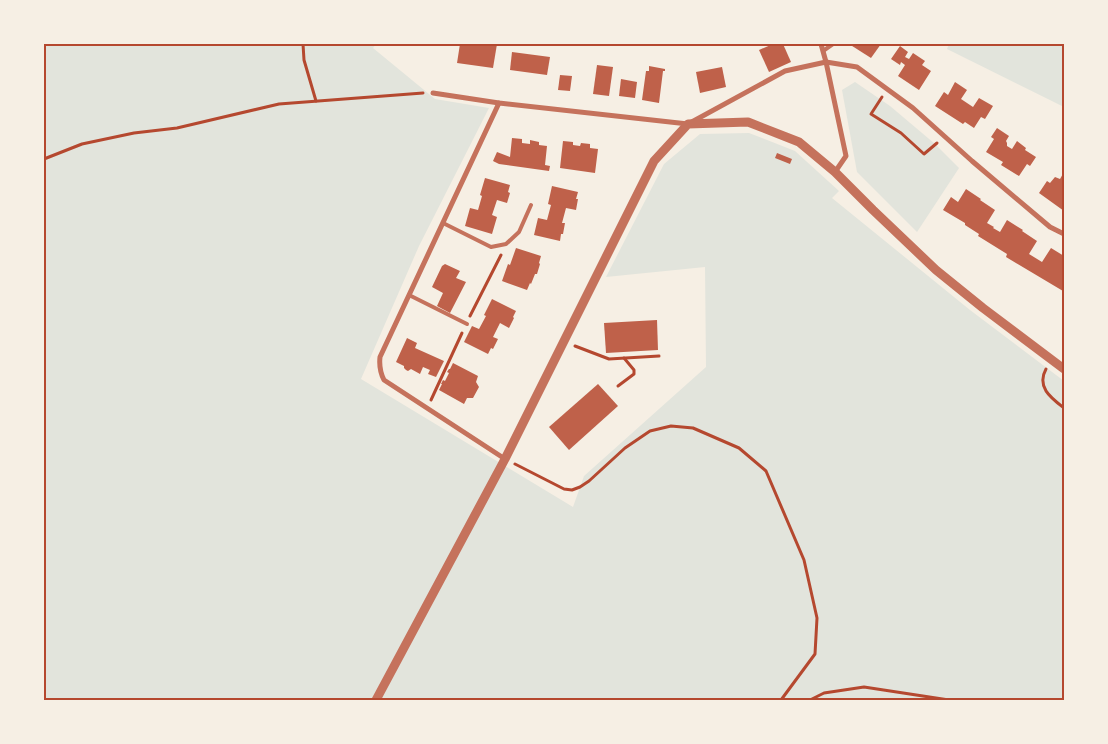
<svg xmlns="http://www.w3.org/2000/svg" width="1108" height="744" viewBox="0 0 1108 744" font-family="'Archivo Narrow',sans-serif">
<style>
.green{fill:#e2e4dc}
.building{fill:#bf614a}
.lines{fill:none;stroke-linecap:round;stroke-linejoin:round}
.path{stroke:#b5482f;stroke-width:3}
.service{stroke:#c5725c;stroke-width:4}
.minor{stroke:#c5725c;stroke-width:5}
.tertiary{stroke:#c5725c;stroke-width:9}
.neatline{fill:none;stroke:#b5482f;stroke-width:2}
</style>
<rect width="100%" height="100%" fill="#f6efe4"/>
<g class="green">
<polygon points="44,44 376,44 373,48 435,99 489,108 419,246 361,379 573,507 584,476 706,367 705,267 606,277 664,164 700,134 749,133 795,151 839,191 832,198 970,310 1064,381 1064,700 44,700"/>
<polygon points="949,44 1064,44 1064,107 947,49"/>
<polygon points="855,82 890,106 935,144 959,168 917,232 857,172 842,90"/>
</g>
<g class="building">
<polygon points="460,44 497,44 493,68 457,63"/>
<polygon points="773,44 783,44 791,62 769,72 759,50"/>
<polygon points="849,44 881,44 871,58"/>
<polygon points="900,46 908,52 905,57 909,59 913,53 925,61 922,65 931,71 919,90 898,76 905,65 901,62 900,65 891,59"/>
<polygon points="512,52 550,57 547,75 510,70"/>
<polygon points="597,65 613,67 609,96 593,94"/>
<polygon points="649,66 665,69 665,71 663,71 659,103 642,100 646,71 649,71"/>
<polygon points="722,67 726,87 700,93 696,72"/>
<polygon points="560,75 572,76 570,91 558,90"/>
<polygon points="621,79 637,82 635,98 619,96"/>
<polygon points="955,82 967,90 961,99 973,107 979,98 993,106 985,119 981,117 974,128 965,122 963,124 935,106 944,92 948,95"/>
<polygon points="997,128 1009,136 1006,141 1007,143 1007,146 1012,149 1017,141 1026,148 1025,150 1036,157 1030,166 1027,164 1019,176 1001,165 1003,162 986,152 994,139 991,137"/>
<polygon points="512,138 522,139 522,143 530,144 530,140 539,142 539,145 547,146 545,165 550,166 549,171 499,164 493,161 497,152 510,157"/>
<polygon points="563,141 573,142 573,145 580,146 581,143 590,144 590,148 598,149 595,173 560,168"/>
<polygon points="777,153 792,159 790,164 775,158"/>
<polygon points="1064,172 1064,211 1039,193 1047,181 1050,183 1055,177 1060,179"/>
<polygon points="485,178 510,185 508,192 510,193 507,203 497,200 492,215 497,217 492,234 465,226 470,208 478,210 482,196 480,195"/>
<polygon points="552,186 578,192 576,199 578,199 576,210 566,208 562,223 565,223 563,234 561,234 560,241 534,235 538,218 547,220 551,205 548,204"/>
<polygon points="966,189 981,199 980,200 995,210 987,223 994,227 993,228 1000,232 1007,220 1023,230 1022,231 1037,241 1029,254 1042,262 1051,248 1064,256 1064,272 1063,274 1064,275 1064,289 1063,291 1006,257 1007,254 978,236 979,234 965,225 965,223 943,210 951,197 958,202"/>
<polygon points="516,248 541,256 539,263 540,264 537,274 535,274 531,284 530,283 527,290 502,281 508,264 510,265"/>
<polygon points="445,264 460,271 456,278 466,282 450,313 437,306 443,293 432,287 442,266"/>
<polygon points="492,299 516,311 513,317 514,318 509,328 500,323 493,337 498,339 493,349 491,348 488,354 464,342 472,326 479,329 486,316 484,315"/>
<polygon points="657,320 658,350 606,353 604,323"/>
<polygon points="407,338 417,343 415,348 444,361 436,377 428,374 430,370 423,367 420,374 411,369 408,371 406,370 404,368 404,366 396,362"/>
<polygon points="453,363 478,376 476,382 479,387 473,398 467,398 464,404 439,390 442,384 441,384 443,380 445,381 449,373 447,372 449,369 450,369"/>
<polygon points="598,384 618,406 569,450 549,427"/>
</g>
<g class="lines">
<g class="path">
<polyline points="303,44 304,60 316,101"/>
<polyline points="882,97 871,114 901,133 924,154 937,143"/>
<polyline points="44,159 82,144 134,133 177,128 279,104 423,93"/>
<polyline points="470,316 501,255"/>
<polyline points="575,346 609,359 659,356"/>
<path d="M1046,369c-10,18 5,29 18,39"/>
<polyline points="618,386 634,374 634,370 624,358"/>
<polyline points="431,400 462,333"/>
<polyline points="515,464 564,489 572,490 580,487 589,481 625,448 650,431 671,426 693,428 739,448 766,471 804,560 817,618 815,654 781,700"/>
<polyline points="810,700 824,693 864,687 949,700"/>
</g>
<g class="service">
<polyline points="823,51 833,44"/>
<polyline points="443,223 491,247 506,244 519,232 531,205"/>
<polyline points="409,295 467,324"/>
</g>
<g class="minor">
<polyline points="821,44 826,62 846,156 835,172"/>
<polyline points="433,93 499,103 688,124 785,71 826,62 857,67 913,108 972,161 1050,227 1064,234"/>
<path d="M499,103l-119,254c-1,9 0,15 4,23l121,79"/>
</g>
<polyline class="tertiary" points="376,700 505,459 654,161 688,124 748,122 799,142 835,172 873,210 936,270 983,308 1064,369"/>
</g>
<rect width="1108" height="744" fill="none" stroke="#f6efe4" stroke-width="90"/>
<rect x="45" y="45" width="1018" height="654" class="neatline"/>
</svg>
